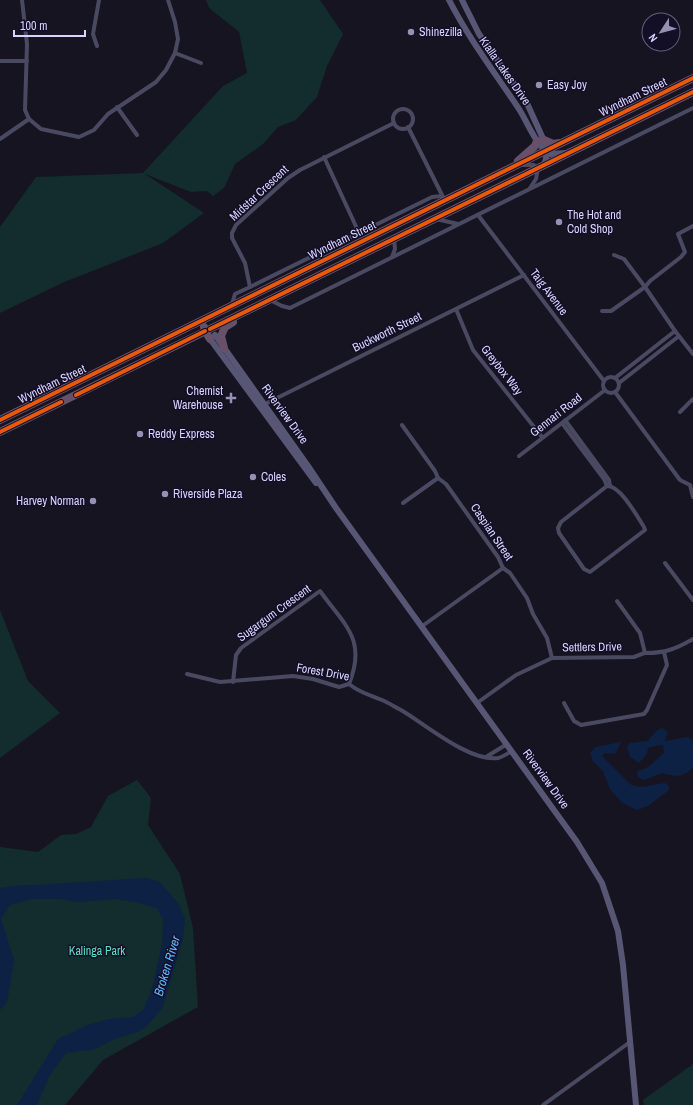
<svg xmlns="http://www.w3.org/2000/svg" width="693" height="1105" viewBox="0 0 693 1105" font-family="'Archivo Narrow',sans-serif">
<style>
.green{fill:#132c2d}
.water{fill:#0d2144}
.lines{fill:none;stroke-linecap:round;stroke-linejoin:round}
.street{stroke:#4a4962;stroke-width:4}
.secondary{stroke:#575674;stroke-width:6}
.highway{stroke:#67516a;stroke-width:8}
.cycleway-casing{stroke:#130f26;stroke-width:6}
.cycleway{stroke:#e8590c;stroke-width:4}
.poi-dot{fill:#9591b1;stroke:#130f26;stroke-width:1.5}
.labels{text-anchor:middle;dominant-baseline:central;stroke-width:3;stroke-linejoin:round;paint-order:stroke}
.poi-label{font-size:12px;fill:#d9d4ff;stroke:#130f26;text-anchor:start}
.street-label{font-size:12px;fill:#d9d4ff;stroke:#130f26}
.park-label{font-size:12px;fill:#5fe0c0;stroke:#130f26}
.water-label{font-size:13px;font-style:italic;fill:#62b6ff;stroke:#130f26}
</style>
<rect width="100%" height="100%" fill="#161421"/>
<g class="green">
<polygon points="206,0 320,0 343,34 327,66 317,97 296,120 278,127 263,144 235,164 224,188 213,196 207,191 191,192 145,174 204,213 163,243 62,283 0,313 0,227 36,177 143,173 223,86 247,73 239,32 209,8"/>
<polygon points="0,610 28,681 60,713 0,758"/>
<polygon points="137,780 151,798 148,825 180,874 193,928 198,1007 103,1060 65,1105 0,1105 0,810 0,847 38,852 61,835 76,834 91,827 108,796"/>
<polygon points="693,1064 693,1105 644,1105 643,1100"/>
</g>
<g class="water">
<path d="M662,728l6,4 -3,9 22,-4 6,3v28c-12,10 -16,9 -31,5l-18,7 -6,-3 -1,-6 10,-3 17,-15 -1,-8 -14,2 -3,8 -7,8 -9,-6 -3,-11 3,-3 18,-2 8,-10z"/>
<path d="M621,742l-6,12 -10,-1 -3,3 28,28c12,6 23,0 35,-1l4,3v4l-21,16 -11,4 -16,-8 -11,-13 -7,-18 -10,-10 -3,-8 6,-6z"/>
<polygon points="146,878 160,882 178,903 185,919 183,939 163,1007 146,1027 140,1031 112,1040 96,1049 66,1053 51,1073 37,1105 17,1105 58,1039 90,1024 110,1019 133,1017 144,1009 152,989 162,944 163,920 157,908 135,902 115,899 79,902 60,899 32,899 10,905 1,919 14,960 7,1002 0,1010 0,888 21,885 37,885"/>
</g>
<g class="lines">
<g class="street">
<polyline points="22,0 27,44 25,110 29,119 41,129 79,137 94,130 108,114 156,82 166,70 175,53 178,39 175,22 168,0"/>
<polyline points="97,46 93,34 99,0"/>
<polyline points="175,53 201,63"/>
<polyline points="0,61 27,61"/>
<polyline points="117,107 137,135"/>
<circle cx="403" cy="119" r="10"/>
<polyline points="408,127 443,197"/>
<polyline points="0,139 29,119"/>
<polyline points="324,157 359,233"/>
<polyline points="522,165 534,165 538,168 536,179 530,188"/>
<polyline points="478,215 604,381"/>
<polyline points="436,219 458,224"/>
<polyline points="693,226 678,234 685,252 681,257 650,281 645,287 675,331 693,354"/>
<polyline points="392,257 395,249 394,239"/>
<polyline points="250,287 245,263 232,238 232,233 236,225 288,178 300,170 394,123"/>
<polyline points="270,300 282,306 290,308 693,108"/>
<polyline points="232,304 235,294 250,287 432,197 442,196"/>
<polyline points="456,309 473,350 542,437"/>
<polyline points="602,311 611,311 645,287 624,259 614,255"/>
<circle cx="611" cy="385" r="8"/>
<polyline points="615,378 675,331"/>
<polyline points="619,383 679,336"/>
<polyline points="615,392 680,480 690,485 693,497"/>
<polyline points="263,405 524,275"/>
<polyline points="680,412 693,399"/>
<polyline points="565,420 609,480 610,486"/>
<polyline points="562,423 604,479 607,486"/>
<polyline points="402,425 435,471 438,478 446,484 498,557 503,568 510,573 527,598 533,614 547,638 552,658"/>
<polyline points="519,456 605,390"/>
<path d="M607,486c13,-1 30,30 37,41l1,3 -55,42 -6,-3 -25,-36 -1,-5 3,-6z"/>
<polyline points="403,503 438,478"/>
<polyline points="665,563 693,600"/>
<polyline points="617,601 640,633 645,653"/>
<polyline points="421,627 503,568"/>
<path d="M187,674l33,8 73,-6 20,3 26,8 10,-3c11,9 21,11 33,16 7,3 13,7 19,10 24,14 68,52 97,48 5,-1 10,-5 14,-7"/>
<path d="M233,682l3,-27 5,-7 79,-57c25,35 47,48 29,93"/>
<path d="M477,703l39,-28 36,-17 82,-1c4,-1 8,-4 12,-4 19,0 30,-4 47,-14"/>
<polyline points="564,703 574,721 581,725 644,714 647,710 667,665 664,652"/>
<polyline points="486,757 507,744"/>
<polyline points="543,1105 630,1042"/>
</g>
<g class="secondary">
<path d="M449,0c20,39 46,73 70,109 10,16 16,35 31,45l16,-1"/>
<polyline points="462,0 479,34 526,101 545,143 546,159 544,165"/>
<polyline points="215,335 308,466 336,508 577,842 602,883 618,931 623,965 636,1105"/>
<polyline points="210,339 316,483"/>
</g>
<g class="highway">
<polyline points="544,140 553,144 560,143"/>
<polyline points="518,161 535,146 537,141"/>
<polyline points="204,327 205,331 210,339"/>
<polyline points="224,348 221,336 225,327 233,322"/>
<polyline points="0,420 693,78"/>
<polyline points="0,432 693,92"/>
</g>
<defs>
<g id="cycleway">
<polyline points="210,329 693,92"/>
<polyline points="76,395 205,331"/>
<polyline points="0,420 693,78"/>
<polyline points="0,432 61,402"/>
</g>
</defs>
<use href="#cycleway" class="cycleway-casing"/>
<use href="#cycleway" class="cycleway"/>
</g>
<g class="poi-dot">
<circle cx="411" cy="32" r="4"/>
<circle cx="539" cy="85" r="4"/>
<circle cx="559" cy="222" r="4"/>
<path d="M229 392h4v4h4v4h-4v4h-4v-4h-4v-4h4z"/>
<circle cx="140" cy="434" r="4"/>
<circle cx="253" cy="477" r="4"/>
<circle cx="165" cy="494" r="4"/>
<circle cx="93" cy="501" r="4"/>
</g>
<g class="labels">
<g class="poi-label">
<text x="419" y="32">Shinezilla</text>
<text x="547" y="85">Easy Joy</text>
<text x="567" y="215">The Hot and<tspan x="567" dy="14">Cold Shop</tspan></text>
<text x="223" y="391" text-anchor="end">Chemist<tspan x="223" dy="14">Warehouse</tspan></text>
<text x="148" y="434">Reddy Express</text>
<text x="261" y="477">Coles</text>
<text x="173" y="494">Riverside Plaza</text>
<text x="85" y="501" text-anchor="end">Harvey Norman</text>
</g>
<g class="street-label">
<text transform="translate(505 71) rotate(55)">Kialla Lakes Drive</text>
<text transform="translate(633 97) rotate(-26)">Wyndham Street</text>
<text transform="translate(259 193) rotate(-43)">Midstar Crescent</text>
<text transform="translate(342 240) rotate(-26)">Wyndham Street</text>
<text transform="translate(549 292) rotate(53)">Taig Avenue</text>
<text transform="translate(387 332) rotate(-26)">Buckworth Street</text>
<text transform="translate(502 370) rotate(52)">Greybox Way</text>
<text transform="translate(52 384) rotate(-26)">Wyndham Street</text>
<text transform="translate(285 414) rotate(54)">Riverview Drive</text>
<text transform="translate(556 415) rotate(-38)">Gennari Road</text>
<text transform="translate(492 532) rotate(56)">Caspian Street</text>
<text transform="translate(274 613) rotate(-36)">Sugargum Crescent</text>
<text transform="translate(592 647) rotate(-1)">Settlers Drive</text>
<text transform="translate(323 672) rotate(10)">Forest Drive</text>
<text transform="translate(546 779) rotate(54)">Riverview Drive</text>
</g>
<g class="park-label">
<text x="97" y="951">Kalinga Park</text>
</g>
<g class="water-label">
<text transform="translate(167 966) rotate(-73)">Broken River</text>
</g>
</g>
<g transform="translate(661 32) rotate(234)"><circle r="19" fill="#130f26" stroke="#625e7d"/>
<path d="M0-3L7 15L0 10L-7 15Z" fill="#9591b1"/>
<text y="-6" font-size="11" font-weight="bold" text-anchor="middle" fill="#d9d4ff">N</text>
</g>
<path d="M14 30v6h71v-6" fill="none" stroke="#d9d4ff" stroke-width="2"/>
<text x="20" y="30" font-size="12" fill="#d9d4ff" stroke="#130f26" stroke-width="3" paint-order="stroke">100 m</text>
</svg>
